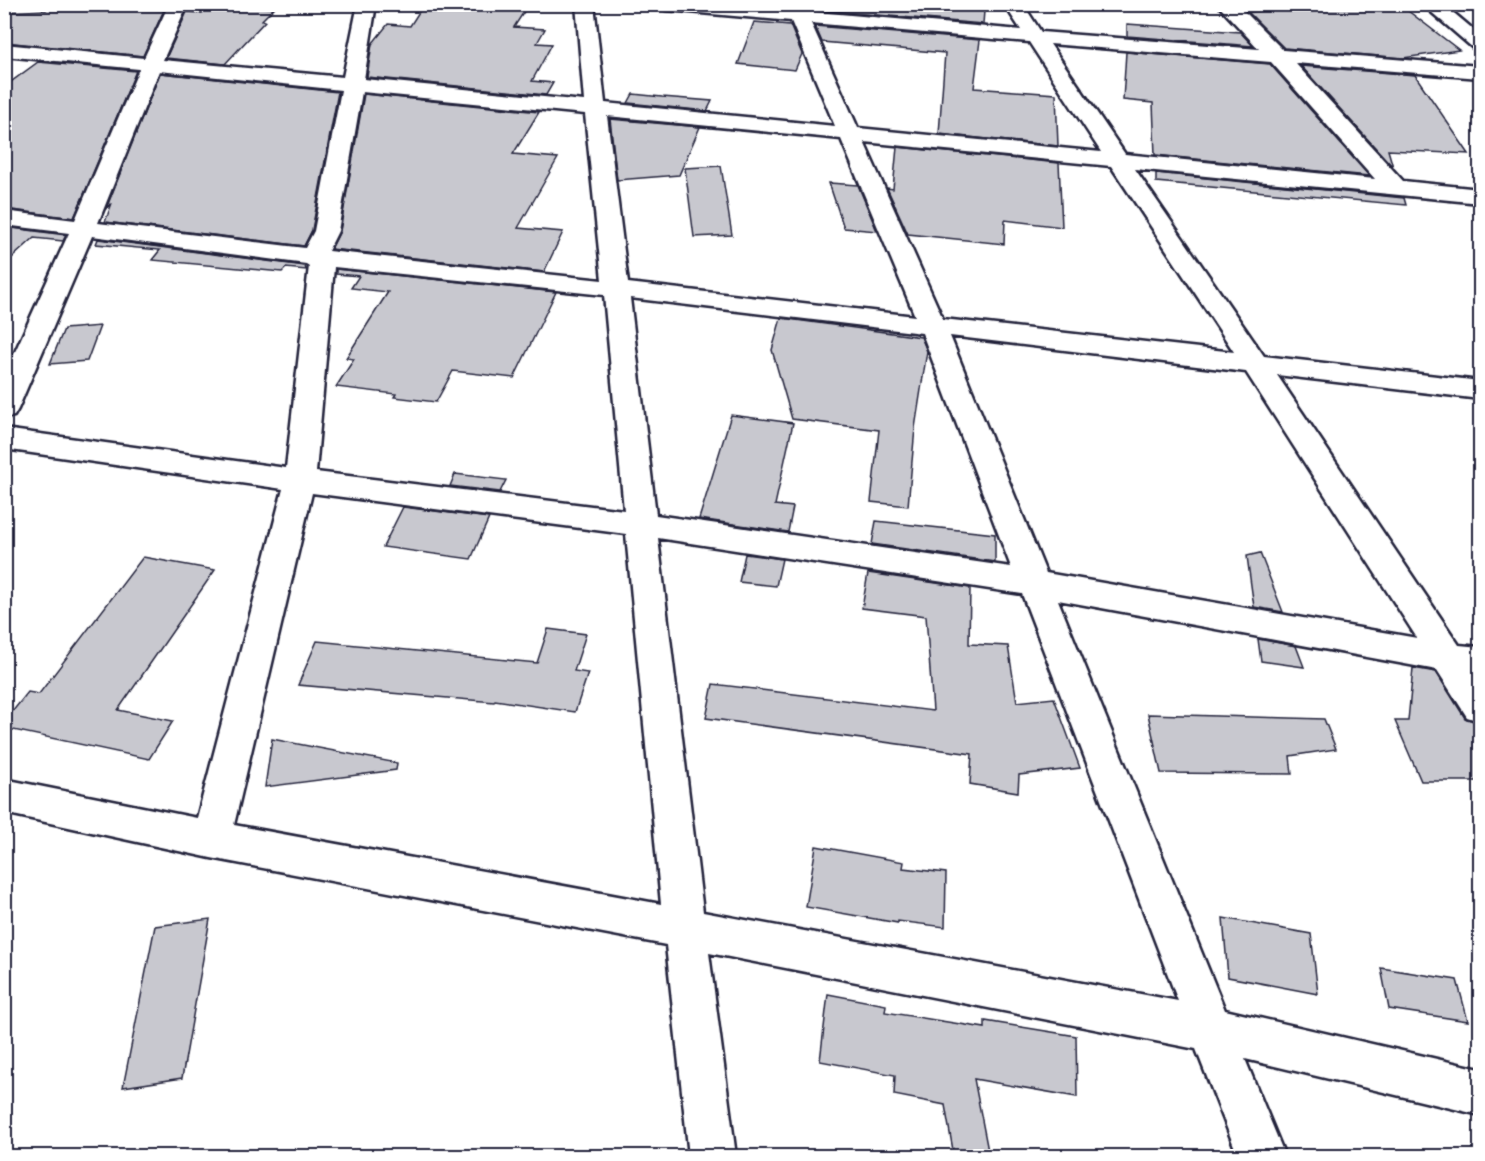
<svg xmlns="http://www.w3.org/2000/svg" width="1485" height="1161" viewBox="0 0 1485 1161" font-family="'Comic Neue',sans-serif">
<style>
.building{fill:#c8c8cf;stroke:#22223b;stroke-width:1.5}
.lines{fill:none;stroke-linecap:round;stroke-linejoin:round}
.minor-casing{stroke:#22223b;stroke-width:5}
.minor{fill:#fff;fill-rule:evenodd}
</style>
<rect width="100%" height="100%" fill="#fff"/>
<filter id="ink" filterUnits="userSpaceOnUse"><feTurbulence type="fractalNoise" baseFrequency=".0167" numOctaves="2"/><feDisplacementMap in="SourceGraphic" scale="12" xChannelSelector="R" yChannelSelector="G"/><feConvolveMatrix kernelMatrix="1 2 1 2 8 2 1 2 1" color-interpolation-filters="sRGB"/></filter>
<g filter="url(#ink)">
<g class="building">
<polygon points="50,4 77,4 164,10 143,56 4,42 4,12 46,10"/>
<polygon points="211,4 274,8 262,20 265,21 225,64 166,58 187,12 202,13"/>
<polygon points="424,4 527,7 514,27 545,29 537,43 552,44 532,81 553,83 546,95 367,77 372,44 388,24 410,26"/>
<polygon points="805,4 883,4 984,11 983,24 807,9"/>
<polygon points="1269,4 1399,4 1459,50 1403,58 1284,48 1248,12 1271,10"/>
<polygon points="754,22 790,25 802,54 795,70 738,64"/>
<polygon points="1127,24 1240,32 1253,46 1127,36"/>
<polygon points="815,26 980,40 974,88 1056,94 1058,146 939,134 945,53 822,42"/>
<polygon points="1126,52 1270,64 1369,176 1155,155 1153,103 1123,100"/>
<polygon points="38,62 136,71 74,218 4,209 4,87"/>
<polygon points="1301,66 1415,75 1469,154 1388,150 1393,167"/>
<polygon points="160,73 338,92 312,230 304,246 105,222 112,203 106,209"/>
<polygon points="364,94 539,112 513,154 558,158 518,228 563,232 544,272 331,249 340,231"/>
<polygon points="633,94 662,97 712,101 707,111 628,103"/>
<polygon points="610,119 700,127 679,175 617,180"/>
<polygon points="897,147 1059,163 1062,227 1005,220 1004,244 908,234 887,188 893,189"/>
<polygon points="721,166 732,235 694,237 685,168"/>
<polygon points="1156,173 1404,198 1406,205 1156,182"/>
<polygon points="829,183 858,185 877,231 844,228"/>
<polygon points="4,227 66,235 63,241 34,238 4,265"/>
<polygon points="98,239 305,266 306,270 286,268 282,272 152,260 160,250 96,244"/>
<polygon points="336,269 556,292 514,378 453,371 436,402 394,397 396,394 336,387 354,359 346,358 388,292 351,288 359,276 336,274"/>
<polygon points="781,318 921,337 927,351 915,428 908,506 871,502 879,430 792,419 772,350"/>
<polygon points="100,326 87,361 50,364 64,329"/>
<polygon points="731,415 793,423 775,505 793,507 788,532 699,519"/>
<polygon points="455,474 506,480 500,492 450,486"/>
<polygon points="403,507 489,518 471,559 383,547"/>
<polygon points="876,521 995,534 995,562 872,544"/>
<polygon points="1260,553 1283,612 1254,607 1247,556"/>
<polygon points="745,554 782,559 776,586 739,582"/>
<polygon points="143,557 215,570 118,710 173,721 149,759 4,728 4,722 28,692 39,694"/>
<polygon points="868,573 970,588 969,644 1008,646 1017,702 1054,698 1080,768 1019,775 1018,792 970,784 972,754 706,718 713,684 933,711 926,616 862,608"/>
<polygon points="548,629 586,634 574,671 588,673 575,712 495,700 494,702 298,685 317,641 537,663"/>
<polygon points="1258,639 1296,646 1304,667 1261,661"/>
<polygon points="1413,668 1436,672 1465,718 1480,723 1480,781 1421,781 1395,721 1408,721"/>
<polygon points="1148,714 1324,719 1336,749 1290,756 1292,774 1161,773"/>
<polygon points="272,739 397,763 396,770 265,787"/>
<polygon points="816,846 904,862 903,868 946,873 945,927 898,921 898,923 806,907"/>
<polygon points="1223,918 1311,934 1318,994 1228,977"/>
<polygon points="210,919 182,1078 123,1087 155,926"/>
<polygon points="1381,968 1457,980 1468,1021 1389,1009"/>
<polygon points="828,994 886,1005 885,1012 985,1028 985,1021 1076,1036 1077,1097 974,1079 989,1156 954,1156 945,1105 894,1095 895,1075 820,1061"/>
</g>
<g class="lines">
<defs>
<g id="minor">
<path d="M169,4h19l-25,56 180,17 15,-73h18l-12,75 220,22 -8,-97h18l11,99 230,23 -44,-105 -125,-11 -7,-2 -2,-4h78l51,5 -2,-5h19l2,7 216,19 -17,-26h19l18,28 218,17 -42,-45h20l46,46 197,16v12l-185,-15 108,118 77,8v14l-345,-34 129,187 216,25v18l-203,-24 182,270 21,2v74l-13,-4 -30,-47 -379,-70 167,410 255,59v46l-235,-56 40,97h-47l-42,-107 -487,-96 27,203h-47l-23,-211 -455,-87 -207,-45v-34l193,39 86,-329 -279,-40v-20l282,39 23,-202 -3,-2 -214,-28 -74,173 -4,7 -10,2v-42l65,-143 -65,-8v-14l71,9 64,-151 -135,-13v-12l140,14zM811,23l218,19 72,110 -243,-24zM1050,44l221,18 104,117 -250,-25zM159,71l182,19 -27,141 -9,17 -207,-25zM362,92l223,22 17,166 -274,-29 10,-20zM607,116l234,23 74,177 -287,-33zM864,142l247,24 123,186 -291,-33zM334,267l270,28 20,215 -308,-38zM630,298l292,35 89,234 -355,-52zM950,336l296,36 171,266 -371,-65zM312,493l314,41 35,370 -427,-79zM658,538l364,56 156,407 -475,-89z"/>
<polygon points="1422,4 1443,4 1480,35 1480,50 1473,48"/>
</g>
</defs>
<use href="#minor" class="minor-casing"/>
<use href="#minor" class="minor"/>
</g>
</g>
<rect width="1485" height="1161" fill="none" stroke="#fff" stroke-width="24"/>
<rect x="12" y="12" width="1461" height="1137" fill="none" stroke="#22223b" stroke-width="2" filter="url(#ink)"/>
</svg>
